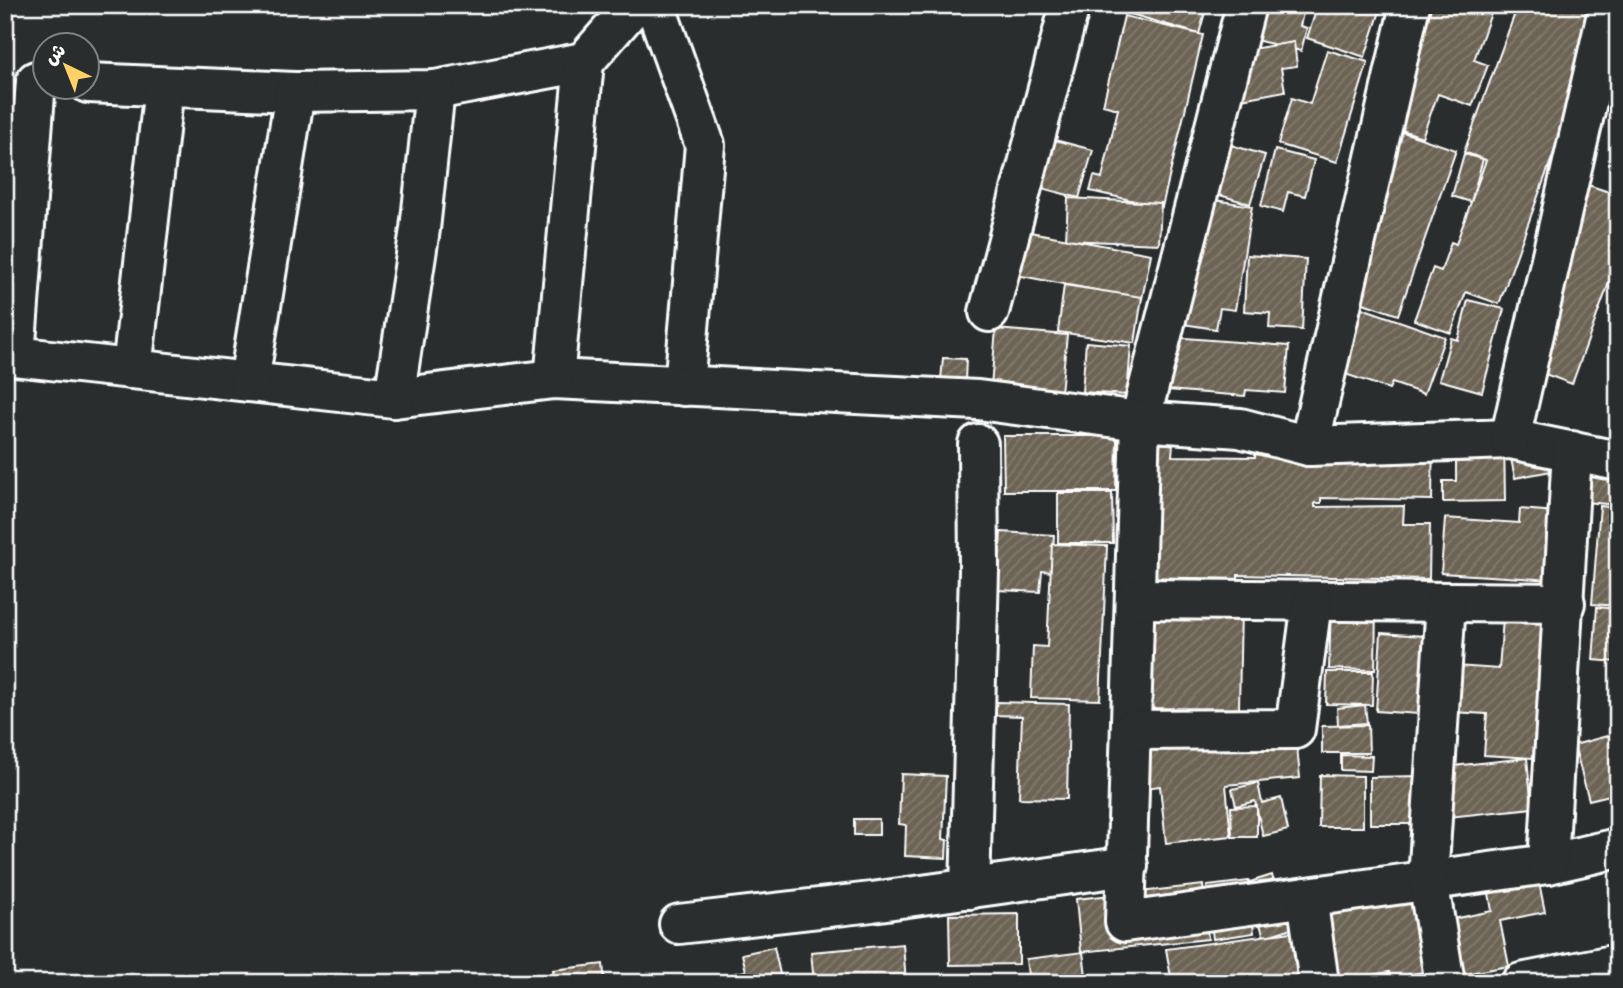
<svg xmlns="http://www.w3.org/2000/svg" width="1623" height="988" viewBox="0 0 1623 988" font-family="'Playpen Sans','Playpen Sans Arabic',sans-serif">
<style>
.building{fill:url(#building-hatch);stroke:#fff;stroke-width:2}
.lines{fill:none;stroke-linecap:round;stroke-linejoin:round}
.minor-casing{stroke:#fff;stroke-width:44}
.minor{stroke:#2a2d2e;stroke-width:38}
</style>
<defs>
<pattern id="building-hatch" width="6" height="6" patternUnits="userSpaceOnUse" patternTransform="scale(1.75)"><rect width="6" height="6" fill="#6c6454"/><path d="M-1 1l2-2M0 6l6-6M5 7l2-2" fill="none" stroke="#827b6e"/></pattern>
</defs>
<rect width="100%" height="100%" fill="#2a2d2e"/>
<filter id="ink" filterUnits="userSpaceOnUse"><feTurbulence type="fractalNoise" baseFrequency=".0143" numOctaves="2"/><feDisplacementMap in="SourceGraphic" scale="14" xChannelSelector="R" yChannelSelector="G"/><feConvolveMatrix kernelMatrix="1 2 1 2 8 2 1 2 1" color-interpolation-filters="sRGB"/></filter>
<g filter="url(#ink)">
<g class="building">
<polygon points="1100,5 1207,5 1199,34"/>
<polygon points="1251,5 1305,5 1300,26 1307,28 1301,51 1243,37"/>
<polygon points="1318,5 1382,5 1365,57 1307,38"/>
<polygon points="1421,5 1494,5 1474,60 1488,65 1472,106 1438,94 1422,137 1379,122"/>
<polygon points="1518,5 1607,6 1499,304 1466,292 1451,333 1414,320 1433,268 1441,271 1451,242 1456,244 1486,160 1464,152"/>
<polygon points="1124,16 1203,35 1162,207 1090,191 1094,176 1102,178 1118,109 1103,105"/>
<polygon points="1618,38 1618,102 1597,94"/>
<polygon points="1294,42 1297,66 1281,68 1285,91 1241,99 1234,52"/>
<polygon points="1327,50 1368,62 1337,162 1278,144 1292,98 1310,104"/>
<polygon points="1385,126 1456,150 1398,315 1343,296"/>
<polygon points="1051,139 1093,150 1079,198 1038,187"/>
<polygon points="1210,139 1265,155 1250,204 1196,188"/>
<polygon points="1275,150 1314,160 1305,196 1288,192 1283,212 1261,206"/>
<polygon points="1464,154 1483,159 1471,202 1452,196"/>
<polygon points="1588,185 1618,195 1618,258 1572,384 1523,366"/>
<polygon points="1191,196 1252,206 1235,310 1220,308 1216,329 1170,322"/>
<polygon points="1068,198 1161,203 1159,244 1066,240"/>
<polygon points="1019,230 1151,254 1142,299 1011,274"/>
<polygon points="1247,255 1306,259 1302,330 1269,328 1270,313 1244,311"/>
<polygon points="1064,285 1142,297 1135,343 1058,332"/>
<polygon points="1339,300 1445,337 1424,394 1392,383 1389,389 1316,364"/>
<polygon points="1468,300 1504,309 1482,392 1439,380 1451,338 1458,340"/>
<polygon points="996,329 1067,335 1061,392 991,386"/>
<polygon points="1159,336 1289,346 1285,393 1246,390 1245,396 1154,389"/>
<polygon points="1086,342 1131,346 1127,395 1082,392"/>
<polygon points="943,358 966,359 965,381 941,380"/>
<polygon points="1433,435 1432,500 1321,498 1321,503 1315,503 1315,507 1404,506 1403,524 1430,524 1429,579 1238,575 1238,579 1140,577 1143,443 1173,444 1172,456 1255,457 1255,454 1328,455"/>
<polygon points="1474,435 1504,435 1505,501 1443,502 1443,481 1456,481 1456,462 1475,461"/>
<polygon points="1003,436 1117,436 1116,491 1004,491"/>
<polygon points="1590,447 1618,450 1618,505 1585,502"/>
<polygon points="1509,449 1562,469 1515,478"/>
<polygon points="1058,493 1112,493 1113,543 1058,543"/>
<polygon points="1600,506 1618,508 1618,606 1592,604"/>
<polygon points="1520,509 1556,512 1552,580 1441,573 1445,518 1519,523"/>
<polygon points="1001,532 1054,535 1052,572 1042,571 1040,592 997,590"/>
<polygon points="1052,544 1107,546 1100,700 1031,698 1033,646 1047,647"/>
<polygon points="1331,603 1376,604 1375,670 1329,669"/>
<polygon points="1133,606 1241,606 1239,709 1131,708"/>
<polygon points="1504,606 1548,609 1543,678 1539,678 1533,758 1484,755 1487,714 1452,712 1456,666 1499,669"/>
<polygon points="1597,607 1618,609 1618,662 1593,660"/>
<polygon points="1381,633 1424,636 1419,714 1376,711"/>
<polygon points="1327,672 1373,672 1372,705 1326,704"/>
<polygon points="996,702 1069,704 1067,799 1019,798 1022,716 996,715"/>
<polygon points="1365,705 1367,723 1338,725 1337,708"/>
<polygon points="1295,725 1300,778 1226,785 1231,836 1166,843 1160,786 1129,790 1124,742"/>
<polygon points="1368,725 1369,753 1322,753 1322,726"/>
<polygon points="1618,733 1618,793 1589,800 1574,745"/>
<polygon points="1341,755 1372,756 1371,771 1341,770"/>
<polygon points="1527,758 1532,808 1449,817 1444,767"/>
<polygon points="901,774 946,776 943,839 947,840 946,858 905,856 906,825 899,824"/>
<polygon points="1320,775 1363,776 1363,827 1319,827"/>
<polygon points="1420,776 1420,824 1370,824 1370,777"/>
<polygon points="1258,783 1262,803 1281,798 1288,830 1263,836 1255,801 1236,806 1232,789"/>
<polygon points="1257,806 1257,837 1232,837 1231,807"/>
<rect x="854" y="819" width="25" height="16"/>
<polygon points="1532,848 1545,912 1500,921 1509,966 1458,975 1448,920 1492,911 1483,857"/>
<polygon points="1415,863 1434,970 1390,978 1389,972 1335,982 1323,914"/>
<polygon points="1272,875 1276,890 1302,925 1264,937 1247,883"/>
<polygon points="1248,881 1254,933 1213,939 1207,886"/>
<polygon points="1203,885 1208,939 1081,952 1076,899"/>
<polygon points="1019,914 1019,964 950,965 949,915"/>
<polygon points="1299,931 1305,983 1172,983 1166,949"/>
<polygon points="903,944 906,983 814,983 811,952"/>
<polygon points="774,947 782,983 737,983 735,973 746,971 742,954"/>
<polygon points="1083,952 1087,983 1029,983 1026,959"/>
<polygon points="603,964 605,983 554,983 553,970"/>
</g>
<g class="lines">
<defs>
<g id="minor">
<polyline points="655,5 705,145 684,386"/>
<polyline points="1246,5 1140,421 1125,922 1548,864 1618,848"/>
<polyline points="88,83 295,92 435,90 584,62 634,5"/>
<polyline points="989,312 1070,5"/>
<polyline points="5,355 394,398 554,379 978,400 1140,421 1240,428 1309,446 1510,439 1618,461"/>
<polyline points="15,356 36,81"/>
<polyline points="132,369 164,87"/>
<polyline points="554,379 584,62"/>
<polyline points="249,382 295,92"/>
<polyline points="394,398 420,229 435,90"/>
<polyline points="1510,439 1609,5"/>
<polyline points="1309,446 1410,5"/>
<polyline points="1135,599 1565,603"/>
<polyline points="1131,730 1295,729 1312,602"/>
<polyline points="1548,864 1572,451"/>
<polyline points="970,889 979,571 978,444"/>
<polyline points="1307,897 1319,983"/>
<polyline points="679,924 872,902 1128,866"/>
<polyline points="1445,983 1428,880 1446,602"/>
<polyline points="1521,983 1618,964"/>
</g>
</defs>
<use href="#minor" class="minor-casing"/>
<use href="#minor" class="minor"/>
</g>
</g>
<rect width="1623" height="988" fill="none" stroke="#2a2d2e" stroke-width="28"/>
<rect x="14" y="14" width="1595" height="960" fill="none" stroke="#fff" stroke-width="2.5" filter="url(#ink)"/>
<g transform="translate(66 66) rotate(317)"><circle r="33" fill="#2a2d2e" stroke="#7f8182" stroke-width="2"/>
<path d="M0-5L12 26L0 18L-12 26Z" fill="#ffd166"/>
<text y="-10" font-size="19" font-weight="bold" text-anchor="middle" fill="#ffffff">ش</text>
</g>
</svg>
